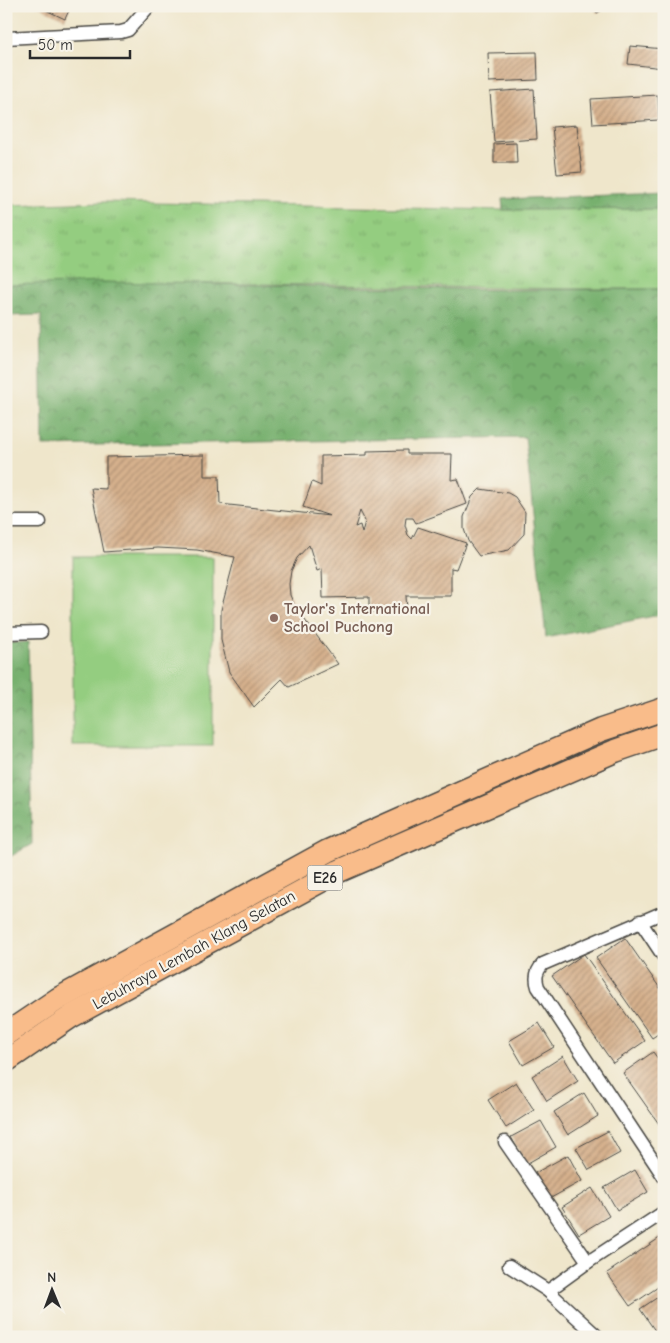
<svg xmlns="http://www.w3.org/2000/svg" width="670" height="1343" viewBox="0 0 670 1343" font-family="'Comic Neue',sans-serif">
<style>
.grass{fill:url(#grass-tufts);stroke:#607c56}
.forest{fill:url(#forest-crowns);stroke:#516e4c}
.garden{fill:#94cd80;stroke:#607c56}
.building{fill:url(#building-hatch);fill-rule:evenodd}
.lines{fill:none;stroke-linecap:round;stroke-linejoin:round}
.minor-casing{stroke:#484743;stroke-width:15}
.motorway-casing{stroke:#484743;stroke-width:25}
.minor{stroke:#fff;stroke-width:12}
.motorway{stroke:#f9bc8a;stroke-width:22}
.education-dot{fill:#8d6e63;stroke:#f7f3e8;stroke-width:2}
.labels{text-anchor:middle;dominant-baseline:central;stroke-width:4.5;stroke-linejoin:round;paint-order:stroke}
.shield{fill:#f7f3e8;stroke:#686764;stroke-width:1}
.shield-label{font-size:15px;font-weight:bold;fill:#2b2b2b}
.education-label{font-size:16px;font-weight:bold;fill:#785e54;stroke:#f7f3e8;text-anchor:start}
.street-label{font-size:16px;fill:#2b2b2b;stroke:#f7f3e8}
</style>
<defs>
<pattern id="grass-tufts" width="24" height="20" patternUnits="userSpaceOnUse" patternTransform="scale(1.25)"><rect width="24" height="20" fill="#94cd80"/><path d="M3 7l-1-3M5 7V3M7 7l1-3M15 17l-1-3M17 17v-4M19 17l1-3" fill="none" stroke="#80b06f"/></pattern>
<pattern id="forest-crowns" width="20" height="18" patternUnits="userSpaceOnUse" patternTransform="scale(1.25)"><rect width="20" height="18" fill="#77b06e"/><path d="M2 6a3 3 0 1 1 6 0M12 15a3 3 0 1 1 6 0" fill="none" stroke="#628f5b"/></pattern>
<pattern id="building-hatch" width="6" height="6" patternUnits="userSpaceOnUse" patternTransform="scale(1.25)"><rect width="6" height="6" fill="#d6b18d"/><path d="M-1 1l2-2M0 6l6-6M5 7l2-2" fill="none" stroke="#ae9073"/></pattern>
</defs>
<rect width="100%" height="100%" fill="#f7f3e8"/>
<filter id="ink" filterUnits="userSpaceOnUse"><feTurbulence type="fractalNoise" baseFrequency=".02" numOctaves="2"/><feDisplacementMap in="SourceGraphic" scale="10" xChannelSelector="R" yChannelSelector="G"/><feConvolveMatrix kernelMatrix="1 2 1 2 8 2 1 2 1" color-interpolation-filters="sRGB"/></filter>
<filter id="wash" filterUnits="userSpaceOnUse"><feTurbulence type="fractalNoise" baseFrequency=".0096" numOctaves="4" result="noise"/><feDisplacementMap in="SourceGraphic" scale="20" xChannelSelector="R" yChannelSelector="G"/><feGaussianBlur stdDeviation="1.12" result="paint"/><feColorMatrix in="noise" values="0 0 0 0 0 0 0 0 0 0 0 0 0 0 0 0 0 1.4 0 .05"/><feComposite in="paint" operator="in"/></filter>
<g filter="url(#wash)">
<rect width="100%" height="100%" fill="#efe6cb"/>
<path class="grass" d="M105,202l398,8 161,-1v80c-219,1 -439,-10 -658,-4v-80z"/>
<g class="forest">
<polygon points="664,193 664,209 503,210 502,199"/>
<polygon points="105,282 510,290 664,289 664,614 546,638 525,437 43,446 41,315 6,316 6,285"/>
<polygon points="28,642 32,844 6,859 6,643"/>
</g>
<rect class="garden" x="73" y="557" width="140" height="189"/>
<g id="blocks">
<g class="building">
<polygon points="37,6 71,6 65,19"/>
<polygon points="594,6 610,6 597,13"/>
<polygon points="630,46 664,49 663,68 628,64"/>
<polygon points="537,52 538,80 489,82 488,53"/>
<polygon points="534,89 537,139 494,142 490,92"/>
<polygon points="658,95 659,120 593,124 591,99"/>
<polygon points="577,125 582,172 557,174 552,127"/>
<polygon points="516,143 517,163 494,163 494,144"/>
<path d="M407,450v4h45l-1,26 7,-1 9,25 -51,19 -3,-5h-7l-1,7 3,10 4,4 6,-12 48,16 -10,26 -5,-1v28h-45l1,15 -38,1v-15l-46,1 -1,-29 -5,2 -8,-26 -12,13 -6,13 -2,13 1,11 5,12 43,57 -49,23 -7,-8 -28,28 -25,-35 -8,-32v-30l14,-53 -38,-7 -39,-2 -54,4 -13,-64 15,1v-32l98,-2v21h15l1,28 110,12 -27,-9 9,-25 9,4v-30l46,-1v-4zM360,511l5,10 -3,12 -2,-8 -5,2z"/>
<polygon points="480,489 508,493 515,497 525,512 524,534 509,550 479,556 468,541 464,529 464,517 472,497"/>
<polygon points="625,938 664,994 664,1030 652,1038 596,958"/>
<polygon points="584,954 645,1041 613,1063 552,976"/>
<polygon points="539,1023 554,1047 523,1065 509,1041"/>
<polygon points="653,1052 664,1067 664,1131 623,1073"/>
<polygon points="563,1056 578,1081 547,1101 532,1076"/>
<polygon points="516,1082 534,1110 506,1128 488,1100"/>
<polygon points="584,1093 598,1116 568,1135 554,1112"/>
<polygon points="541,1121 556,1147 526,1164 511,1137"/>
<polygon points="608,1131 620,1153 589,1170 576,1148"/>
<polygon points="568,1155 582,1181 549,1199 535,1173"/>
<polygon points="635,1170 648,1192 617,1210 604,1188"/>
<polygon points="592,1188 609,1216 579,1234 562,1207"/>
<polygon points="664,1235 664,1283 630,1306 607,1273"/>
<polygon points="664,1293 664,1331 658,1335 640,1309"/>
</g>
</g>
</g>
<g filter="url(#ink)">
<use href="#blocks" fill-opacity="0" stroke="#484743" stroke-width="1"/>
<g class="lines">
<defs>
<g id="minor">
<polyline points="6,38 121,32 128,30 149,6"/>
<polyline points="6,522 40,522"/>
<polyline points="6,633 41,632"/>
<path d="M664,912l-121,52c-7,7 -8,14 -5,23l126,190"/>
<polyline points="640,921 664,957"/>
<polyline points="505,1142 588,1262"/>
<polyline points="509,1266 548,1291 598,1337"/>
<polyline points="548,1291 588,1262 664,1212"/>
</g>
<g id="motorway">
<polyline points="6,1034 58,999 328,851 601,730 664,709"/>
<polyline points="6,1061 72,1016 339,871 615,751 664,734"/>
</g>
</defs>
<use href="#minor" class="minor-casing"/>
<use href="#motorway" class="motorway-casing"/>
<use href="#minor" class="minor"/>
<use href="#motorway" class="motorway"/>
</g>
</g>
<circle class="education-dot" cx="274" cy="618" r="5"/>
<g class="labels">
<rect class="shield" x="307.5" y="865.5" width="35" height="25" rx="4"/>
<g class="shield-label">
<text x="325" y="878">E26</text>
</g>
<g class="education-label">
<text x="284" y="609">Taylor's International<tspan x="284" dy="18">School Puchong</tspan></text>
</g>
<g class="street-label">
<text transform="translate(194 950) rotate(-29)">Lebuhraya Lembah Klang Selatan</text>
</g>
</g>
<rect width="670" height="1343" fill="none" stroke="#f7f3e8" stroke-width="25"/>
<g transform="translate(52 1290) rotate(359)" stroke="#f7f3e8" stroke-width="4" paint-order="stroke">
<path d="M0-4L9 19L0 12L-9 19Z" fill="#2b2b2b"/>
<text y="-8" font-size="14" font-weight="bold" text-anchor="middle" fill="#2b2b2b">N</text>
</g>
<path d="M30 50v8h100v-8" fill="none" stroke="#2b2b2b" stroke-width="2.5"/>
<text x="38" y="50" font-size="15" fill="#2b2b2b" stroke="#f7f3e8" stroke-width="4" paint-order="stroke">50 m</text>
</svg>
